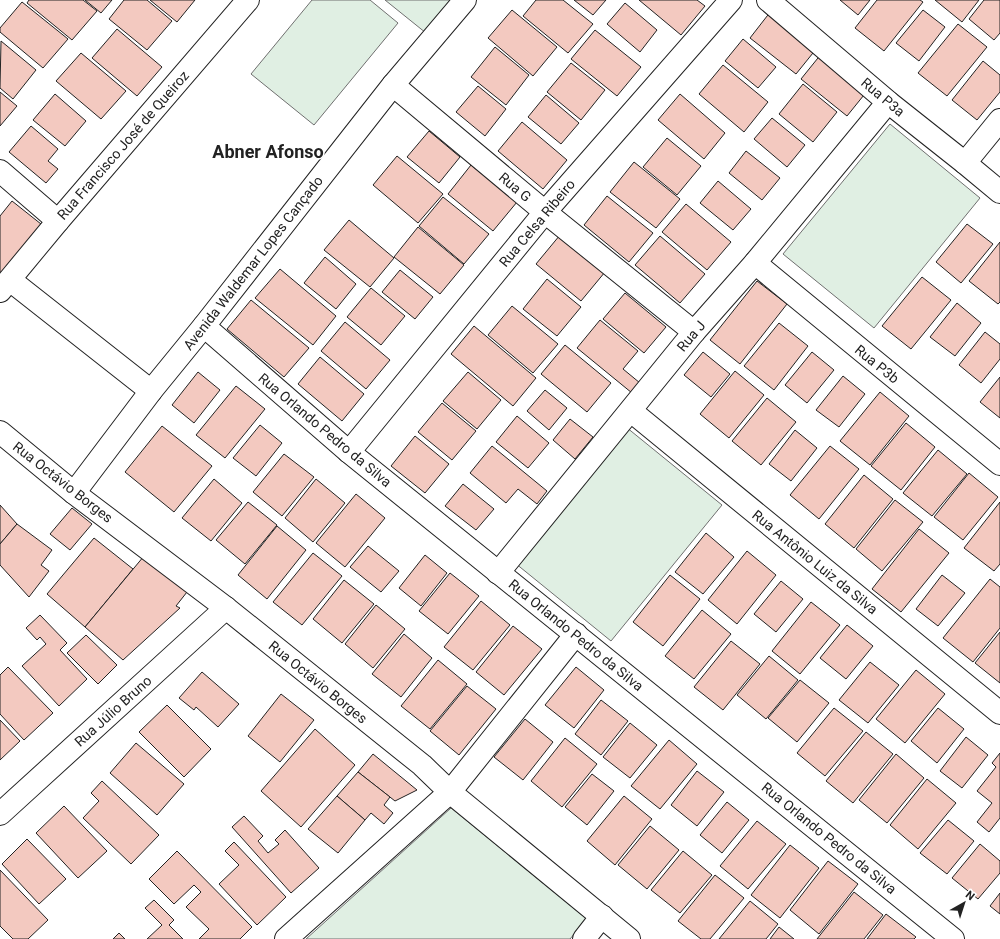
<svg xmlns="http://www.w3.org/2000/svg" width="1000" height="939" viewBox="0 0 1000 939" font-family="Roboto,sans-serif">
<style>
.green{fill:#e0efe3;stroke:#6f6f6f}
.building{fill:#f3c9c0;stroke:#222}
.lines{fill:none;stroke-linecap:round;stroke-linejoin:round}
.minor-casing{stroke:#222;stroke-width:24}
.minor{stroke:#fff;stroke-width:22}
.labels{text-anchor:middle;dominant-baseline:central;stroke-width:3;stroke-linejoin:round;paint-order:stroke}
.street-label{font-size:14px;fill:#222;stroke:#fff}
.district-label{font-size:18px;font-weight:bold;fill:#222;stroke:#fff}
</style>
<rect width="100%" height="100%" fill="#fff"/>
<g class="green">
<polygon points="312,0 370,0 398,23 314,125 251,74"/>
<polygon points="385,0 454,0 426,33"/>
<polygon points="890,124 980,198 874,328 783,254"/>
<polygon points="626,427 722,505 611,641 515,563"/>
<polygon points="451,808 587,919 570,939 306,939"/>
</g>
<g class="building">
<polygon points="29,0 83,0 97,11 72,40 27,3"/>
<polygon points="85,0 112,0 101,13"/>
<polygon points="124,0 147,0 172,21 147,50 109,19"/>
<polygon points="150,0 195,0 177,22"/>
<polygon points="536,0 563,0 593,24 568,53 523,16"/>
<polygon points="574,0 606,0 593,15"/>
<polygon points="639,0 697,0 705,6 681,35"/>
<polygon points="840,0 870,0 858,15"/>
<polygon points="877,0 920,0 923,2 884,51 855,28"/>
<polygon points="935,0 979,0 962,22"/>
<polygon points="984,0 1000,0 1000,33 994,40 969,19"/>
<polygon points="22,2 68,39 43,68 0,32 0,28"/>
<polygon points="625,3 657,30 640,52 607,24"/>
<polygon points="512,10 557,47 533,76 488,38"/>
<polygon points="923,10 945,27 919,61 896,43"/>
<polygon points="771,11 817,48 796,74 750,38"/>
<polygon points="958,24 987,47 947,96 918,73"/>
<polygon points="117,29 162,67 137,96 92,58"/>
<polygon points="595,30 641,67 617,96 571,59"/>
<polygon points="743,39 776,67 758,88 725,61"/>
<polygon points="1,41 36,70 13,99 0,88"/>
<polygon points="495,47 529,75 506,105 471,77"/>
<polygon points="81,53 126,91 101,119 56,81"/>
<polygon points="822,53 868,90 847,116 801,79"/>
<polygon points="983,61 1000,75 1000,92 977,120 952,100"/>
<polygon points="571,63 605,90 581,120 547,92"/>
<polygon points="723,65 768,102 744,132 699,94"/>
<polygon points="803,84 837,112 813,142 779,114"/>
<polygon points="478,86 506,109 485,136 456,112"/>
<polygon points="0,92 17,106 0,126"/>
<polygon points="55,94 86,121 65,146 33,120"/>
<polygon points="680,94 725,133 704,159 658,120"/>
<polygon points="546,95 579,123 561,144 528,117"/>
<polygon points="772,118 805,145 787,167 754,139"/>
<polygon points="522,122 567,160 543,189 498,151"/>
<polygon points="31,126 58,149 48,161 58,169 46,183 9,152"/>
<polygon points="429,131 460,157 439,183 407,157"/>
<polygon points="667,138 701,166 677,195 643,167"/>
<polygon points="746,151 780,178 762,200 729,173"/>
<polygon points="397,156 443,194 418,223 373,185"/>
<polygon points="634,162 680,199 656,228 610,192"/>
<polygon points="471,165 517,202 493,231 448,194"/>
<polygon points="718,181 751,209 733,230 700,203"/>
<polygon points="607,196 653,233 629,262 584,225"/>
<polygon points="443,197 489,234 464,264 419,226"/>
<polygon points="12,201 41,224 2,273 0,272 0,216"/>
<polygon points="686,204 731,242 707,270 662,232"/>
<polygon points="349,220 394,258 370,287 324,250"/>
<polygon points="967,224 993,244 961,283 936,262"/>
<polygon points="418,227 464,265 440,294 394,257"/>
<polygon points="560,235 605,272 581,301 536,264"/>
<polygon points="660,236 705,274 680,303 635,265"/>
<polygon points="1000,242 1000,302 998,304 969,281"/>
<polygon points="325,257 356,284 336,309 304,283"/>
<polygon points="280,269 336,316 313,345 255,298"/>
<polygon points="400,270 433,297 415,319 382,292"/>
<polygon points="922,277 951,300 911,349 882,326"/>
<polygon points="547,279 581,307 557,336 523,309"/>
<polygon points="757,281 787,304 740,364 710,340"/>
<polygon points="371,288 405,316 381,345 347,317"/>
<polygon points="625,293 666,327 644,353 603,319"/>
<polygon points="251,300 309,348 284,377 227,329"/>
<polygon points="957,303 981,323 955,356 930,337"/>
<polygon points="512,306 558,344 533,373 488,335"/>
<polygon points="600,320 638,351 623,369 640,383 632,393 577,348"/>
<polygon points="345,322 390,360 366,389 321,351"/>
<polygon points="779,323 808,346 774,390 744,366"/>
<polygon points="474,326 536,378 513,406 451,354"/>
<polygon points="985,332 1000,344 1000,359 981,383 959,365"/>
<polygon points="565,345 611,383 587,412 541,374"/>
<polygon points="703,352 730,374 711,397 684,375"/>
<polygon points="812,352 834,370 807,403 785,385"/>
<polygon points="320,357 364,394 342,421 298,384"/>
<polygon points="735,371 764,395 729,438 700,414"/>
<polygon points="198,372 220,390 194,423 172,405"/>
<polygon points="468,372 501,400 477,429 443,401"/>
<polygon points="843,376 865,394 839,427 816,410"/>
<polygon points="1000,377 1000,418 980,402"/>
<polygon points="236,386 265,409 225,458 196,435"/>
<polygon points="545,390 567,408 549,430 527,411"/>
<polygon points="880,392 909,416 870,465 840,441"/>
<polygon points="767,398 796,422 761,465 732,441"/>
<polygon points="442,403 476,431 452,460 418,432"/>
<polygon points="517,416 549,443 528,468 496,442"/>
<polygon points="570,419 593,437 575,459 553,440"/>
<polygon points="906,423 935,447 901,490 871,466"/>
<polygon points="260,425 282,443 256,476 233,458"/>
<polygon points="162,426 212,466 174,512 125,472"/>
<polygon points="795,430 817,448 791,481 769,464"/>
<polygon points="415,436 449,464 425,493 391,466"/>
<polygon points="492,446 547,491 537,504 518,489 506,503 470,473"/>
<polygon points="830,446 859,469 819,519 790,495"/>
<polygon points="938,450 967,474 932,516 903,493"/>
<polygon points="284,454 314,477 282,516 253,492"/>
<polygon points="969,473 998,497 963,540 934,517"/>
<polygon points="864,475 893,499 854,548 825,524"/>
<polygon points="214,479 242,503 211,541 182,518"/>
<polygon points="316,479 345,503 313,542 285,518"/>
<polygon points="463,484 494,509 476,530 445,506"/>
<polygon points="356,494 385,518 345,567 316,543"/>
<polygon points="895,500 923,522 882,571 856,549"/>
<polygon points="248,502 277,525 245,564 216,540"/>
<polygon points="1000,502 1000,564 994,571 964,548"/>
<polygon points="0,505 17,524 0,544"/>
<polygon points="72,508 92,524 70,550 50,534"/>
<polygon points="17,524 52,550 41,565 49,571 29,597 0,565 0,544"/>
<polygon points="277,526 306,550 267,599 238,575"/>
<polygon points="919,529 949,553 901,612 872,589"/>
<polygon points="706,533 734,557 703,594 675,572"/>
<polygon points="94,538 133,569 85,627 47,594"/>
<polygon points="368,546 399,571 381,592 350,567"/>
<polygon points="747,551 776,575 737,624 708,600"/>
<polygon points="313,553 342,576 302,625 273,602"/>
<polygon points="425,555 447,573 421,606 399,588"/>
<polygon points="144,556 187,592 176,606 180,608 123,660 85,627"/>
<polygon points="450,573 479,596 448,634 419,611"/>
<polygon points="670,575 700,599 663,646 633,622"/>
<polygon points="942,575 965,593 938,626 916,609"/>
<polygon points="990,579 1000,587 1000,628 973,662 943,638"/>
<polygon points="344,580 374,604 342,643 313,619"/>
<polygon points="781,581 803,599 776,632 754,614"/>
<polygon points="481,601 510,625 473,670 444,647"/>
<polygon points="811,602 840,625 800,674 772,651"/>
<polygon points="376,605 405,629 373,668 345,644"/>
<polygon points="702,610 731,634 694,679 665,656"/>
<polygon points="40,615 67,643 60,650 87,679 59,706 22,666 46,644 40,637 37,640 26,628"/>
<polygon points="847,625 873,646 846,679 820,658"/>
<polygon points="513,626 542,649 504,695 476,672"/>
<polygon points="1000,632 1000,683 975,663"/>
<polygon points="404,634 432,658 401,697 372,674"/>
<polygon points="86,635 117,665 98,684 67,653"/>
<polygon points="731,641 760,664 723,710 694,687"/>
<polygon points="769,656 798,680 766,719 737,695"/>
<polygon points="438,660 467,684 430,729 401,706"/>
<polygon points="870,662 899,685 868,723 839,700"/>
<polygon points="8,667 53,713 24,740 0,714 0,675"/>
<polygon points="576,667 604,690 574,728 545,705"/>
<polygon points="916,670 945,694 905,743 876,719"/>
<polygon points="202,672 239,704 218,727 196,707 194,710 179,698"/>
<polygon points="800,680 829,703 797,742 768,718"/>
<polygon points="467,686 496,709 459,755 430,731"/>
<polygon points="281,694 314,720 280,762 248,736"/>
<polygon points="601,700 628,721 601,755 575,734"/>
<polygon points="167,705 211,749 184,777 139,732"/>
<polygon points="834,708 863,731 825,776 797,753"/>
<polygon points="938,708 964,729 937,763 911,741"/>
<polygon points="525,719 553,742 523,780 494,757"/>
<polygon points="0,720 20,741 0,760"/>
<polygon points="630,723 657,745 630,778 603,757"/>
<polygon points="315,729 355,765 301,827 261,791"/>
<polygon points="866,732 893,754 853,803 826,781"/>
<polygon points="966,737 988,755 962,788 940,771"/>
<polygon points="565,738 597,764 562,807 531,781"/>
<polygon points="669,740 697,764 660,809 631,786"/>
<polygon points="136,743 184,784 157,815 110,773"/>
<polygon points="1000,753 1000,818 989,832 977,822 992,803 977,791 996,767 992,763"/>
<polygon points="373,754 417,790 395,801 358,772"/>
<polygon points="896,754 924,778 887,823 859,800"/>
<polygon points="697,771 724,792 697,826 671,805"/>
<polygon points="358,772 390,797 384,805 393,813 384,824 371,813 365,820 337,796"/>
<polygon points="592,774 614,791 587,825 565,807"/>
<polygon points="927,779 956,803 918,849 890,825"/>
<polygon points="102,781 159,835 131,864 83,818 99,801 91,793"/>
<polygon points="337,796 365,820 338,853 308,829"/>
<polygon points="624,796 652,819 615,865 587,841"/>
<polygon points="727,802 749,820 722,853 700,835"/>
<polygon points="64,806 107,851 78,878 36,833"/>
<polygon points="244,816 263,836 258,841 268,853 279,844 275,840 285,830 319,868 291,893 232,827"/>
<polygon points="948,820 974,841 947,874 920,853"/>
<polygon points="757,821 786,844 748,889 720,866"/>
<polygon points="650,826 679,850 647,889 618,865"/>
<polygon points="27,839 66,879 39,904 2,864"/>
<polygon points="234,842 286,897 257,925 219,884 239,865 225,851"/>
<polygon points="980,844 1000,861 1000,873 978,899 952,878"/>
<polygon points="790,845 819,868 780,918 751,895"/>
<polygon points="177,851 252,927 240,939 199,939 209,929 186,907 201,892 194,885 174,904 149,879"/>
<polygon points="683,851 712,875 680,913 651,890"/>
<polygon points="828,861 858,884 819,934 790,910"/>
<polygon points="0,870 48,920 28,939 13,939 0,926"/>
<polygon points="715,875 744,898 710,939 701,939 678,921"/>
<polygon points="854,892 883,915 864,939 817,939"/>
<polygon points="1000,893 1000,914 990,906"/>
<polygon points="154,900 174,920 169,925 183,939 147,939 162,925 145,908"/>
<polygon points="750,901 778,924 766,939 719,939"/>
<polygon points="886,914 916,937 914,939 867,939"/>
<polygon points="779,927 794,939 770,939"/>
<polygon points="119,933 125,939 113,939"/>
</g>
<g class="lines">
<defs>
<g id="minor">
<polyline points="768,0 888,102 965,163 1000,192"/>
<polyline points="393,85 545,212 694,332"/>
<polyline points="965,163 1000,120"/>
<polyline points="0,171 58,221"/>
<polyline points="755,263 1000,464"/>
<polyline points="10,280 151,391"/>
<polyline points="0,291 58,221 248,0"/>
<polyline points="204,326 349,452 953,939"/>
<polyline points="631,411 1000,713"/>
<polyline points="0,432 74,493 226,608 422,765 450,792 629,939"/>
<polyline points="349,452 545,212 731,0"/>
<polyline points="74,493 151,391 204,326 393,85 465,0"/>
<polyline points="498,573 694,332 755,263 888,102"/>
<polyline points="0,814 226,608"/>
<polyline points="286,939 450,792 576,634"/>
<polyline points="584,939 602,916"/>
</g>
</defs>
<use href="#minor" class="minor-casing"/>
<use href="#minor" class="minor"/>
</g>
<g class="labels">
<g class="street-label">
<text transform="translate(883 97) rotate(40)">Rua P3a</text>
<text transform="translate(123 145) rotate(-49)">Rua Francisco José de Queiroz</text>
<text transform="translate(515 187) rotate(40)">Rua G</text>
<text transform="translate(537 223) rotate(-50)">Rua Celsa Ribeiro</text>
<text transform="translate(253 263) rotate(-52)">Avenida Waldemar Lopes Cançado</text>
<text transform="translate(691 336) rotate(-50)">Rua J</text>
<text transform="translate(877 364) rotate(39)">Rua P3b</text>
<text transform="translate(325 430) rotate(40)">Rua Orlando Pedro da Silva</text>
<text transform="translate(63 482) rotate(38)">Rua Octávio Borges</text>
<text transform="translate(815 562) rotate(39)">Rua Antônio Luiz da Silva</text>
<text transform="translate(576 635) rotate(39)">Rua Orlando Pedro da Silva</text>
<text transform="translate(318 682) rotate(39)">Rua Octávio Borges</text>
<text transform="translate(113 711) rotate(-42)">Rua Júlio Bruno</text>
<text transform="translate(829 838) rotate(39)">Rua Orlando Pedro da Silva</text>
</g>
<g class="district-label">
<text x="268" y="151">Abner Afonso</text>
</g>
</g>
<g transform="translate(964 903) rotate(39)" stroke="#ffffff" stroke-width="3" paint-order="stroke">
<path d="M0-3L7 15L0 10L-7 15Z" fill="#222222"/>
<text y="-6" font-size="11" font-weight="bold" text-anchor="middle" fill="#222222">N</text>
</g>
</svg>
